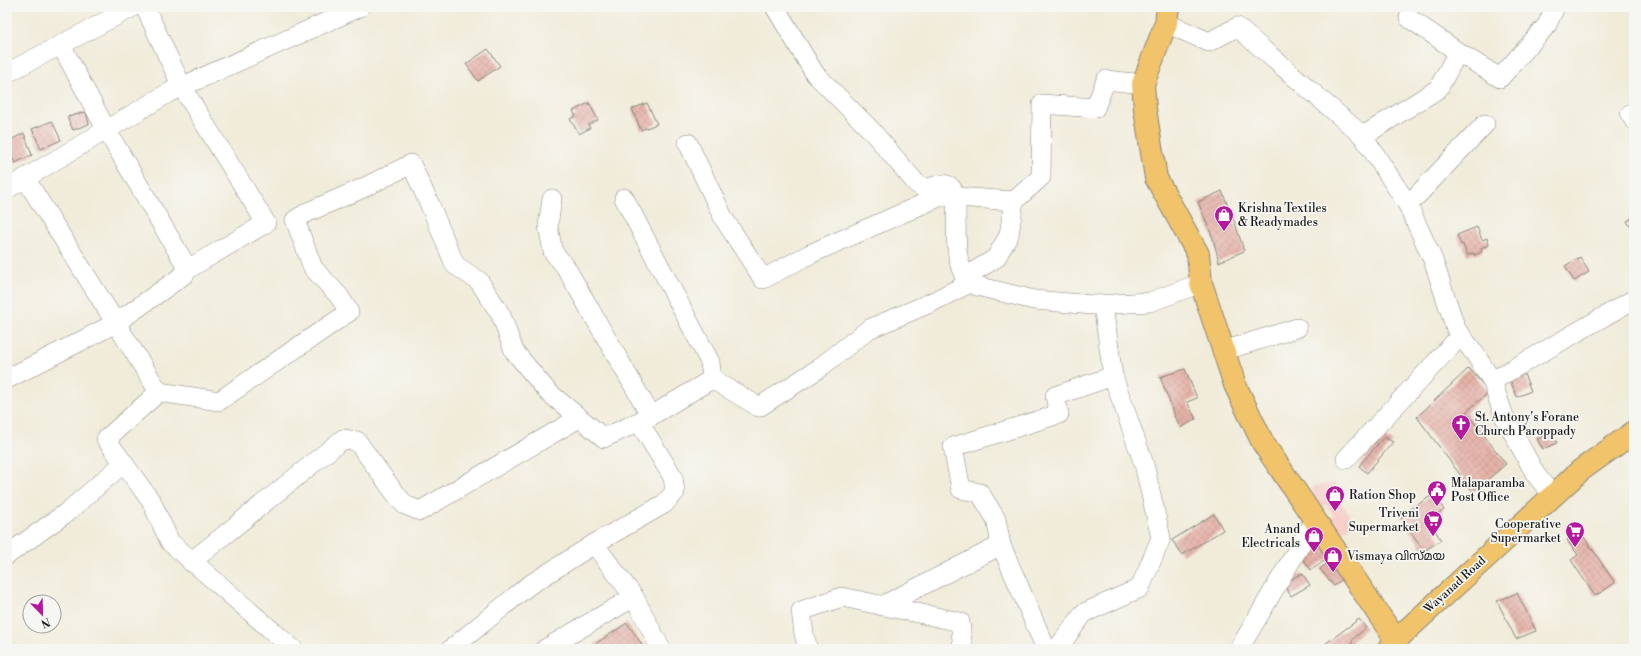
<svg xmlns="http://www.w3.org/2000/svg" width="1641" height="656" viewBox="0 0 1641 656" font-family="'Libre Bodoni','Noto Sans Malayalam',serif">
<style>
.built{fill:#f7d0ca}
.building{fill:url(#building-cross-hatch)}
.lines{fill:none;stroke-linecap:round;stroke-linejoin:round}
.minor-casing{stroke:#86847b;stroke-width:20}
.major-casing{stroke:#86847b;stroke-width:24}
.highway-casing{stroke:#86847b;stroke-width:24}
.minor{stroke:#fff;stroke-width:19}
.major{stroke:#f1c36a;stroke-width:22}
.highway{stroke:#f1c36a;stroke-width:22}
.labels{text-anchor:middle;dominant-baseline:central;stroke-width:3.5;stroke-linejoin:round;paint-order:stroke}
.poi-label{font-size:12px;fill:#1c1c1c;stroke:#f6f6f2;text-anchor:start}
.street-label{font-size:12px;fill:#1c1c1c;stroke:#f6f6f2}
</style>
<defs>
<pattern id="building-cross-hatch" width="8" height="8" patternUnits="userSpaceOnUse"><rect width="8" height="8" fill="#e5b1a7"/><path d="M0 0l8 8M0 8l8-8" fill="none" stroke="#c4988f"/></pattern>
</defs>
<rect width="100%" height="100%" fill="#f6f6f2"/>
<filter id="ink" filterUnits="userSpaceOnUse"><feTurbulence type="fractalNoise" baseFrequency=".025" numOctaves="2"/><feDisplacementMap in="SourceGraphic" scale="8" xChannelSelector="R" yChannelSelector="G"/><feConvolveMatrix kernelMatrix="1 2 1 2 8 2 1 2 1" color-interpolation-filters="sRGB"/></filter>
<filter id="wash" filterUnits="userSpaceOnUse"><feTurbulence type="fractalNoise" baseFrequency=".012" numOctaves="4" result="noise"/><feDisplacementMap in="SourceGraphic" scale="16" xChannelSelector="R" yChannelSelector="G"/><feGaussianBlur stdDeviation="0.9" result="paint"/><feColorMatrix in="noise" values="0 0 0 0 0 0 0 0 0 0 0 0 0 0 0 0 0 1.4 0 .05"/><feComposite in="paint" operator="in"/></filter>
<g filter="url(#wash)">
<rect width="100%" height="100%" fill="#f1ecda"/>
<polygon class="built" points="1336,483 1337,495 1355,524 1331,539 1322,524 1334,516 1327,505 1314,506 1312,486"/>
<g id="blocks">
<g class="building">
<polygon points="488,49 500,66 478,81 466,64"/>
<polygon points="589,103 598,120 588,125 590,128 579,134 570,119 576,116 573,111"/>
<polygon points="647,103 657,124 641,130 632,109"/>
<polygon points="86,112 89,124 73,130 67,117"/>
<polygon points="52,121 61,140 41,149 32,129"/>
<polygon points="24,133 32,155 15,163 7,150 7,142"/>
<polygon points="1222,191 1236,226 1244,251 1219,262 1213,238 1198,202"/>
<polygon points="1634,217 1634,233 1627,221"/>
<polygon points="1477,227 1482,240 1487,238 1489,245 1481,248 1482,252 1474,255 1474,253 1467,255 1463,244 1461,245 1457,235"/>
<polygon points="1580,257 1589,272 1574,281 1565,266"/>
<polygon points="1469,368 1489,392 1466,412 1506,464 1473,492 1417,417"/>
<polygon points="1185,369 1197,398 1187,402 1196,419 1180,428 1160,377"/>
<polygon points="1524,374 1531,391 1517,397 1510,380"/>
<polygon points="1552,433 1557,443 1543,449 1537,439"/>
<polygon points="1384,437 1393,442 1367,473 1359,466"/>
<polygon points="1434,494 1444,510 1428,520 1441,540 1424,551 1400,516"/>
<polygon points="1214,514 1223,530 1182,555 1172,540"/>
<polygon points="1580,531 1615,583 1595,596 1571,560 1578,555 1567,540"/>
<polygon points="1317,535 1331,556 1311,570 1297,551"/>
<polygon points="1333,559 1346,576 1334,586 1320,569"/>
<polygon points="1302,573 1310,585 1291,596 1283,584"/>
<polygon points="1517,593 1536,631 1516,639 1497,601"/>
<polygon points="1359,619 1366,628 1352,640 1352,649 1329,649 1325,644"/>
<polygon points="627,623 645,649 598,649 595,644"/>
</g>
</g>
</g>
<g filter="url(#ink)">
<use href="#blocks" fill-opacity="0" stroke="#86847b" stroke-width="1"/>
<g class="lines">
<defs>
<g id="minor">
<path d="M775,7l40,67 55,55 46,54 9,6c14,-4 25,-11 31,8 1,21 -3,62 9,80"/>
<polyline points="1409,18 1458,52 1500,78 1547,25 1555,7"/>
<polyline points="1166,23 1209,42 1237,27 1363,136 1438,89 1458,52"/>
<polyline points="61,45 107,131 188,269"/>
<polyline points="7,73 133,7"/>
<polyline points="1630,114 1634,120"/>
<polyline points="1485,124 1408,205 1433,260 1456,329 1475,354 1492,381 1504,416 1519,444 1536,475 1553,496"/>
<polyline points="1363,136 1408,205"/>
<polyline points="688,143 724,219 763,279 810,254 941,196 1014,201"/>
<polyline points="25,178 159,392 106,439 151,501 170,542 293,649"/>
<polyline points="7,189 170,92 360,7"/>
<polyline points="624,198 710,362 712,379"/>
<polyline points="552,199 548,226 553,252 565,266 651,416"/>
<polyline points="970,283 965,277 996,258 1009,235 1014,201 1041,177 1042,104 1095,108 1106,80 1143,84"/>
<polyline points="1223,351 1297,328"/>
<polyline points="7,379 116,323 185,274 188,269 266,223 182,87 145,7"/>
<polyline points="1492,381 1631,301"/>
<polyline points="159,392 219,401 349,312 339,296 313,268 295,220 308,212 363,188 411,164 430,205 455,265 479,281 501,315 514,351 548,392 604,438 651,416 712,379 759,407 818,369 869,329 928,304 970,283 977,286 1034,300 1093,305 1150,302 1201,283"/>
<polyline points="1346,459 1461,335"/>
<polyline points="7,555 66,513 124,463"/>
<polyline points="191,562 343,439 357,441 394,492 405,505 420,511 579,418"/>
<polyline points="634,597 661,649"/>
<polyline points="882,606 1001,545"/>
<polyline points="451,649 528,586 594,544 664,504 675,492 673,477 639,422"/>
<polyline points="545,649 634,597 594,544"/>
<polyline points="808,649 804,634 801,611 842,597 960,622 963,649"/>
<polyline points="1046,649 1001,545 996,519 980,493 961,489 953,447 1059,414 1055,396 1113,376"/>
<polyline points="1057,649 1084,613 1140,588 1161,538 1144,464 1113,376 1103,305"/>
<polyline points="1239,649 1315,520"/>
</g>
<polyline id="major" points="1168,7 1166,23 1143,84 1145,109 1156,178 1198,254 1201,283 1235,385 1263,443 1396,640"/>
<polyline id="highway" points="1389,649 1396,640 1581,470 1634,432"/>
</defs>
<use href="#minor" class="minor-casing"/>
<use href="#major" class="major-casing"/>
<use href="#highway" class="highway-casing"/>
<use href="#minor" class="minor"/>
<use href="#major" class="major"/>
<use href="#highway" class="highway"/>
</g>
</g>
<defs>
<symbol id="shop-pin" viewBox="-11 -11 22 30"><path d="M0 17L-7.5 6A9.5 9.5 0 1 1 7.5 6Z" fill="#b5179e" stroke="#f6f6f2"/><path d="M-5-2.5h2.3a2.7 3.5 0 0 1 5.4 0H5L5.5 6h-11ZM-1.5-2.5h3a1.5 2.3 0 0 0-3 0Z" fill="#fff"/></symbol>
<symbol id="church-pin" viewBox="-11 -11 22 30"><path d="M0 17L-7.5 6A9.5 9.5 0 1 1 7.5 6Z" fill="#b5179e" stroke="#f6f6f2"/><path d="M-1.2-6h2.4v3.5h3.3v2.4h-3.3V6h-2.4V-.1h-3.3v-2.4h3.3Z" fill="#fff"/></symbol>
<symbol id="civic-pin" viewBox="-11 -11 22 30"><path d="M0 17L-7.5 6A9.5 9.5 0 1 1 7.5 6Z" fill="#b5179e" stroke="#f6f6f2"/><path d="M-.6-6.5H3V-4.5H.6V-3L4-1V1h2V6H-6V1h2V-1L-.6-3ZM-1.2 2.5V6h2.4V2.5Z" fill="#fff"/></symbol>
<symbol id="supermarket-pin" viewBox="-11 -11 22 30"><path d="M0 17L-7.5 6A9.5 9.5 0 1 1 7.5 6Z" fill="#b5179e" stroke="#f6f6f2"/><path d="M-6-5.5h2.5l.6 2H6L4.5 2H-2.5L-4.4-4H-6ZM-1.5 3.2a1.3 1.3 0 1 0 .1 0ZM3 3.2a1.3 1.3 0 1 0 .1 0Z" fill="#fff"/></symbol>
</defs>
<g fill-rule="evenodd">
<use href="#shop-pin" x="1213" y="204" width="22" height="30"/>
<use href="#church-pin" x="1450" y="413" width="22" height="30"/>
<use href="#civic-pin" x="1426" y="479" width="22" height="30"/>
<use href="#shop-pin" x="1324" y="484" width="22" height="30"/>
<use href="#supermarket-pin" x="1422" y="509" width="22" height="30"/>
<use href="#supermarket-pin" x="1564" y="520" width="22" height="30"/>
<use href="#shop-pin" x="1303" y="525" width="22" height="30"/>
<use href="#shop-pin" x="1322" y="545" width="22" height="30"/>
</g>
<g class="labels">
<g class="poi-label">
<text x="1238" y="208">Krishna Textiles<tspan x="1238" dy="14">&amp; Readymades</tspan></text>
<text x="1475" y="417">St. Antony's Forane<tspan x="1475" dy="14">Church Paroppady</tspan></text>
<text x="1451" y="483">Malaparamba<tspan x="1451" dy="14">Post Office</tspan></text>
<text x="1349" y="495">Ration Shop</text>
<text x="1419" y="513" text-anchor="end">Triveni<tspan x="1419" dy="14">Supermarket</tspan></text>
<text x="1561" y="524" text-anchor="end">Cooperative<tspan x="1561" dy="14">Supermarket</tspan></text>
<text x="1300" y="529" text-anchor="end">Anand<tspan x="1300" dy="14">Electricals</tspan></text>
<text x="1347" y="556">Vismaya വിസ്മയ</text>
</g>
<g class="street-label">
<text transform="translate(1455 585) rotate(-42)">Wayanad Road</text>
</g>
</g>
<rect width="1641" height="656" fill="none" stroke="#f6f6f2" stroke-width="24"/>
<g transform="translate(42 614) rotate(157)"><circle r="19" fill="#f6f6f2" stroke="#9f9f9c"/>
<path d="M0-3L7 15L0 10L-7 15Z" fill="#b5179e"/>
<text y="-6" font-size="11" font-weight="bold" text-anchor="middle" fill="#1c1c1c">N</text>
</g>
</svg>
